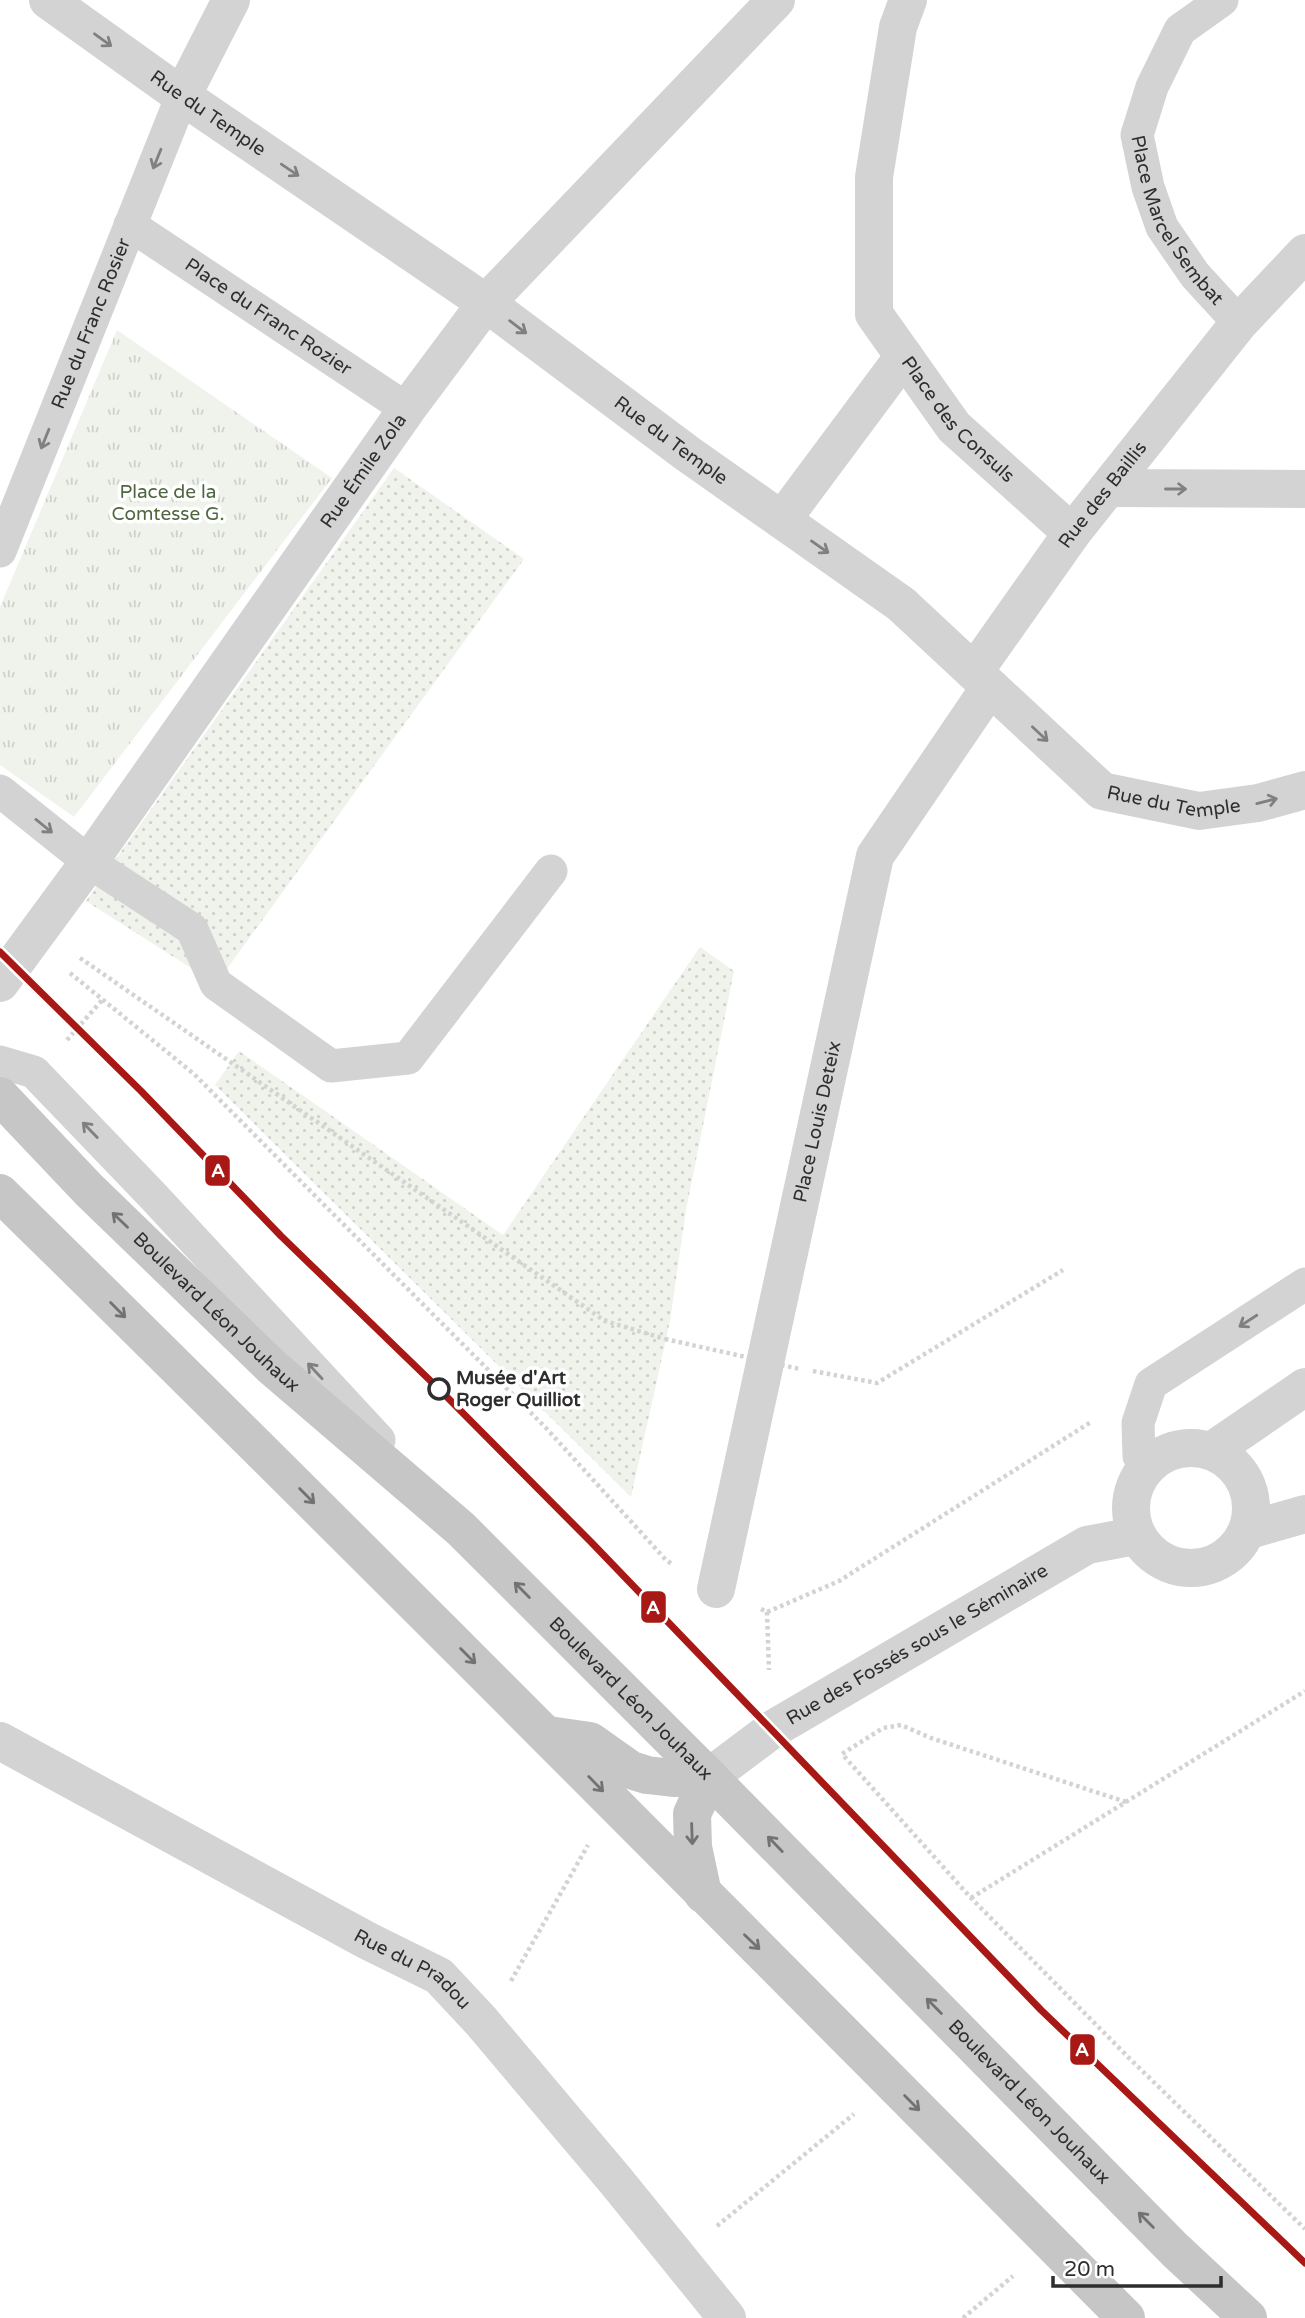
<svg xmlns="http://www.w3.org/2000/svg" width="1305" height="2318" viewBox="0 0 1305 2318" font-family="'Varela Round',sans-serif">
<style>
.grass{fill:url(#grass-tufts)}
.garden{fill:url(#garden-dots)}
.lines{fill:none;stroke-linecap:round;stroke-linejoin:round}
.path{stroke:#d3d3d3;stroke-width:4.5;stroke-dasharray:3.5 3.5;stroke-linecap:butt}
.service{stroke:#d3d3d3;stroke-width:33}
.pedestrian{stroke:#d3d3d3;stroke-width:38}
.minor{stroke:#d3d3d3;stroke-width:38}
.primary{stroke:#c6c6c6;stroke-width:38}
.path-bridge{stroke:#d3d3d3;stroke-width:4.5;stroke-dasharray:3.5 3.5;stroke-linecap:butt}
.tram-1-casing{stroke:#fff;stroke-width:12}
.tram-1{stroke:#a81815;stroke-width:7}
.oneway{stroke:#808080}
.oneway2{stroke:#727272}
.stop-dot{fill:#fff;stroke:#2e2e2e;stroke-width:3.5}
.labels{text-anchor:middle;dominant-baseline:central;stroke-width:7;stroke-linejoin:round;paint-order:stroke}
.street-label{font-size:19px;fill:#2e2e2e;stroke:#fff}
.park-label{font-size:19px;fill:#4f663f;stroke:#fff}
.stop-label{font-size:19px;font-weight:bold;fill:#2e2e2e;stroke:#fff;text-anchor:start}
.line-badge{stroke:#fff;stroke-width:2.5}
.badge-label{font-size:19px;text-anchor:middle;font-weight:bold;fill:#fff}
</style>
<defs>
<pattern id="grass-tufts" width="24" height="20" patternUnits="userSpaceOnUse" patternTransform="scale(1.75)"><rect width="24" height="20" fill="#f0f3ec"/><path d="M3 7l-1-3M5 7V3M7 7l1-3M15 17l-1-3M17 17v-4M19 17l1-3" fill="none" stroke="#ced1cb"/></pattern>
<pattern id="garden-dots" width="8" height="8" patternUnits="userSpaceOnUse" patternTransform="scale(1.75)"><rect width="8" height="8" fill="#f0f3ec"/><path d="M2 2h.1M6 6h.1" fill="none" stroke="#ced1cb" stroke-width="1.8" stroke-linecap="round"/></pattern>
</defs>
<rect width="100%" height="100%" fill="#fff"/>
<polygon class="grass" points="117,330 332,478 74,817 0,765 0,607"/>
<g class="garden">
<polygon points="394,468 524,559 216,984 86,901"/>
<polygon points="700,947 734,971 686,1210 670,1321 631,1497 215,1085 239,1051 503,1235"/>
</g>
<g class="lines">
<g class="path">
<polyline points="80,958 605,1321 665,1339"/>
<polyline points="70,973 194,1074 546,1428 666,1560 672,1564"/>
<polyline points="67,1040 103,999"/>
<polyline points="813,1371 877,1383 1063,1270"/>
<polyline points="761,1609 767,1612 839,1581 1091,1422"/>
<polyline points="767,1612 769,1670"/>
<polyline points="1126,1802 931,1738 901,1725 883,1728 842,1754 971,1898 1130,2059 1305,2229"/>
<polyline points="971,1898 1305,1691"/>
<polyline points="511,1981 588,1845"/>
<polyline points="717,2226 854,2114"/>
<polyline points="963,2318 1013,2276"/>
</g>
<g class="service">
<path id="s1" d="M1222,0l-42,30 -28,57 -15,48 11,52 14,40 33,48 44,48"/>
<path id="s2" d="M130,225l277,184"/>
<path id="s3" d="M0,551l182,-455"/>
<polyline points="0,791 89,862 192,929 216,984 331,1066 408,1058 551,871"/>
<polyline points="0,1062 34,1072 154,1197 379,1440"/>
<polyline points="1149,1461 1139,1456 1138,1423 1151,1384 1305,1284"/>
</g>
<path class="pedestrian" id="s4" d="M716,1589l159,-733 115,-169"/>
<g class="minor">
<path id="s5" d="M48,0l134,96 304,207 202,151 213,150 201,187 97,20 59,-8 47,-13"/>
<path id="s6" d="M908,0l-10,27 -24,150v137l80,113 118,106"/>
<polyline points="182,96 231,0"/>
<polyline points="1108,488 1305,489"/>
<polyline points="782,520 904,356"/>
<path id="s7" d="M974,672l98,-139 167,-210 66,-70"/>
<path id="s8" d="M0,983l89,-121 318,-453 79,-106 290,-303"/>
<circle cx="1191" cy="1508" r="60"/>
<polyline points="1213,1450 1305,1387"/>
<polyline points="1249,1530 1305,1514"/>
<path id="s9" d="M0,1741l368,200 71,35 42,45 135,160 111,137"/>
<path id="s10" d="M709,1777l64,-48 314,-184 48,-9"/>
</g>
<g class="primary">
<path id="s11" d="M0,1096l89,94 183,177 189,162 248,248 466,473 73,68"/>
<path d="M0,1193c379,372 752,749 1126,1125"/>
<polyline points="548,1735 590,1741 631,1770 647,1775 673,1778 709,1777"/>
<polyline points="703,1894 693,1847 692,1814 709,1777"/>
</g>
<polyline class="path-bridge" points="665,1339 800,1369"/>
<defs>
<polyline id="tram-1" points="0,952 141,1091 281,1236 440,1390 592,1543 1041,2010 1305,2263"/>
</defs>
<use href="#tram-1" class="tram-1-casing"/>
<use href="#tram-1" class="tram-1"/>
</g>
<defs><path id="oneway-shaft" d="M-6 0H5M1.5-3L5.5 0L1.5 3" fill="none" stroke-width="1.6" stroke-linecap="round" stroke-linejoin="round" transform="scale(1.75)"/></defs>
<g class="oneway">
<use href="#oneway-shaft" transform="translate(103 40) rotate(36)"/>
<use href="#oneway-shaft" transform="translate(157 159) rotate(112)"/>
<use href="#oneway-shaft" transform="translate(290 170) rotate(34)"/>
<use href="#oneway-shaft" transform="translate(518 327) rotate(37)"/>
<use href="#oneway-shaft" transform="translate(45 439) rotate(112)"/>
<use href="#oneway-shaft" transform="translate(1176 489)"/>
<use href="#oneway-shaft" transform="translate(820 547) rotate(35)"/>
<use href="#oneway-shaft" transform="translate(1040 734) rotate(43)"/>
<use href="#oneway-shaft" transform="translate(1267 801) rotate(-14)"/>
<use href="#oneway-shaft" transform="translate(44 826) rotate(39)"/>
<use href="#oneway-shaft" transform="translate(90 1130) rotate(-134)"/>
<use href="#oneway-shaft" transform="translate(1248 1321) rotate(147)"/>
<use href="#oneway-shaft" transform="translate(315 1371) rotate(-133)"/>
</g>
<g class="oneway2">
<use href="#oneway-shaft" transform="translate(120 1220) rotate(-136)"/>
<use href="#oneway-shaft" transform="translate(118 1310) rotate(45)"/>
<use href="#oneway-shaft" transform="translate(307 1496) rotate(45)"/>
<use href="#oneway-shaft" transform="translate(522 1590) rotate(-135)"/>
<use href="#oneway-shaft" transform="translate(468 1656) rotate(45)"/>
<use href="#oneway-shaft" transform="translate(596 1784) rotate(46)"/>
<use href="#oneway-shaft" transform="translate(692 1834) rotate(88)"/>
<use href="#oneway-shaft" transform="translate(775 1844) rotate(-134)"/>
<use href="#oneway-shaft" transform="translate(752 1942) rotate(44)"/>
<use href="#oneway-shaft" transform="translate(934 2006) rotate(-135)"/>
<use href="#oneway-shaft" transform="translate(912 2103) rotate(45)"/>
<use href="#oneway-shaft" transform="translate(1146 2220) rotate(-135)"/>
</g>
<circle class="stop-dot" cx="439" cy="1389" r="10"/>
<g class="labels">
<g class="street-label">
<text stroke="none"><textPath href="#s5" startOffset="196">Rue du Temple</textPath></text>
<text stroke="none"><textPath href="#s1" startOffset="261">Place Marcel Sembat</textPath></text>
<text stroke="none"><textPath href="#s2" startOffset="166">Place du Franc Rozier</textPath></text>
<text stroke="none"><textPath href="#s3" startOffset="245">Rue du Franc Rosier</textPath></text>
<text stroke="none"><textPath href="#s6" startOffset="453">Place des Consuls</textPath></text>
<text stroke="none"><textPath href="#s5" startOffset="763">Rue du Temple</textPath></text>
<text stroke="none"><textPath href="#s8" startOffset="628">Rue Émile Zola</textPath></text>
<text stroke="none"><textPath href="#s7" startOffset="219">Rue des Baillis</textPath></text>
<text stroke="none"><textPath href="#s5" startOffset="1393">Rue du Temple</textPath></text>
<text stroke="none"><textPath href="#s4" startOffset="478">Place Louis Deteix</textPath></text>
<text stroke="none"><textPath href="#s11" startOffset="306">Boulevard Léon Jouhaux</textPath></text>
<text stroke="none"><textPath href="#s10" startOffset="247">Rue des Fossés sous le Séminaire</textPath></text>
<text stroke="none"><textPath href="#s11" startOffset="873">Boulevard Léon Jouhaux</textPath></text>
<text stroke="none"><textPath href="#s9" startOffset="472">Rue du Pradou</textPath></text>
<text stroke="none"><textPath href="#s11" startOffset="1440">Boulevard Léon Jouhaux</textPath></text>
</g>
<g class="park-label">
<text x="168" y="492">Place de la<tspan x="168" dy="22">Comtesse G.</tspan></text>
</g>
<g class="stop-label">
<text x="456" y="1378">Musée d'Art<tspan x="456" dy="22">Roger Quilliot</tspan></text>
</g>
</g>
<g class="line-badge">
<rect x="204" y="1154" width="27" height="33" rx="7" fill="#a81815"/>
<rect x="640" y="1590" width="27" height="34" rx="7" fill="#a81815"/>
<rect x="1069" y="2033" width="27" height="33" rx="7" fill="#a81815"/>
</g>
<g class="badge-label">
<text x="218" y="1177">A</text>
<text x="653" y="1614">A</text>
<text x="1082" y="2056">A</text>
</g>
<path d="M1053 2276v10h168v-10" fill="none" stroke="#2e2e2e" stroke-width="3.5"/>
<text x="1064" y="2276" font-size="21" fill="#2e2e2e" stroke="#ffffff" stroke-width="5" paint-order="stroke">20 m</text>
</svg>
